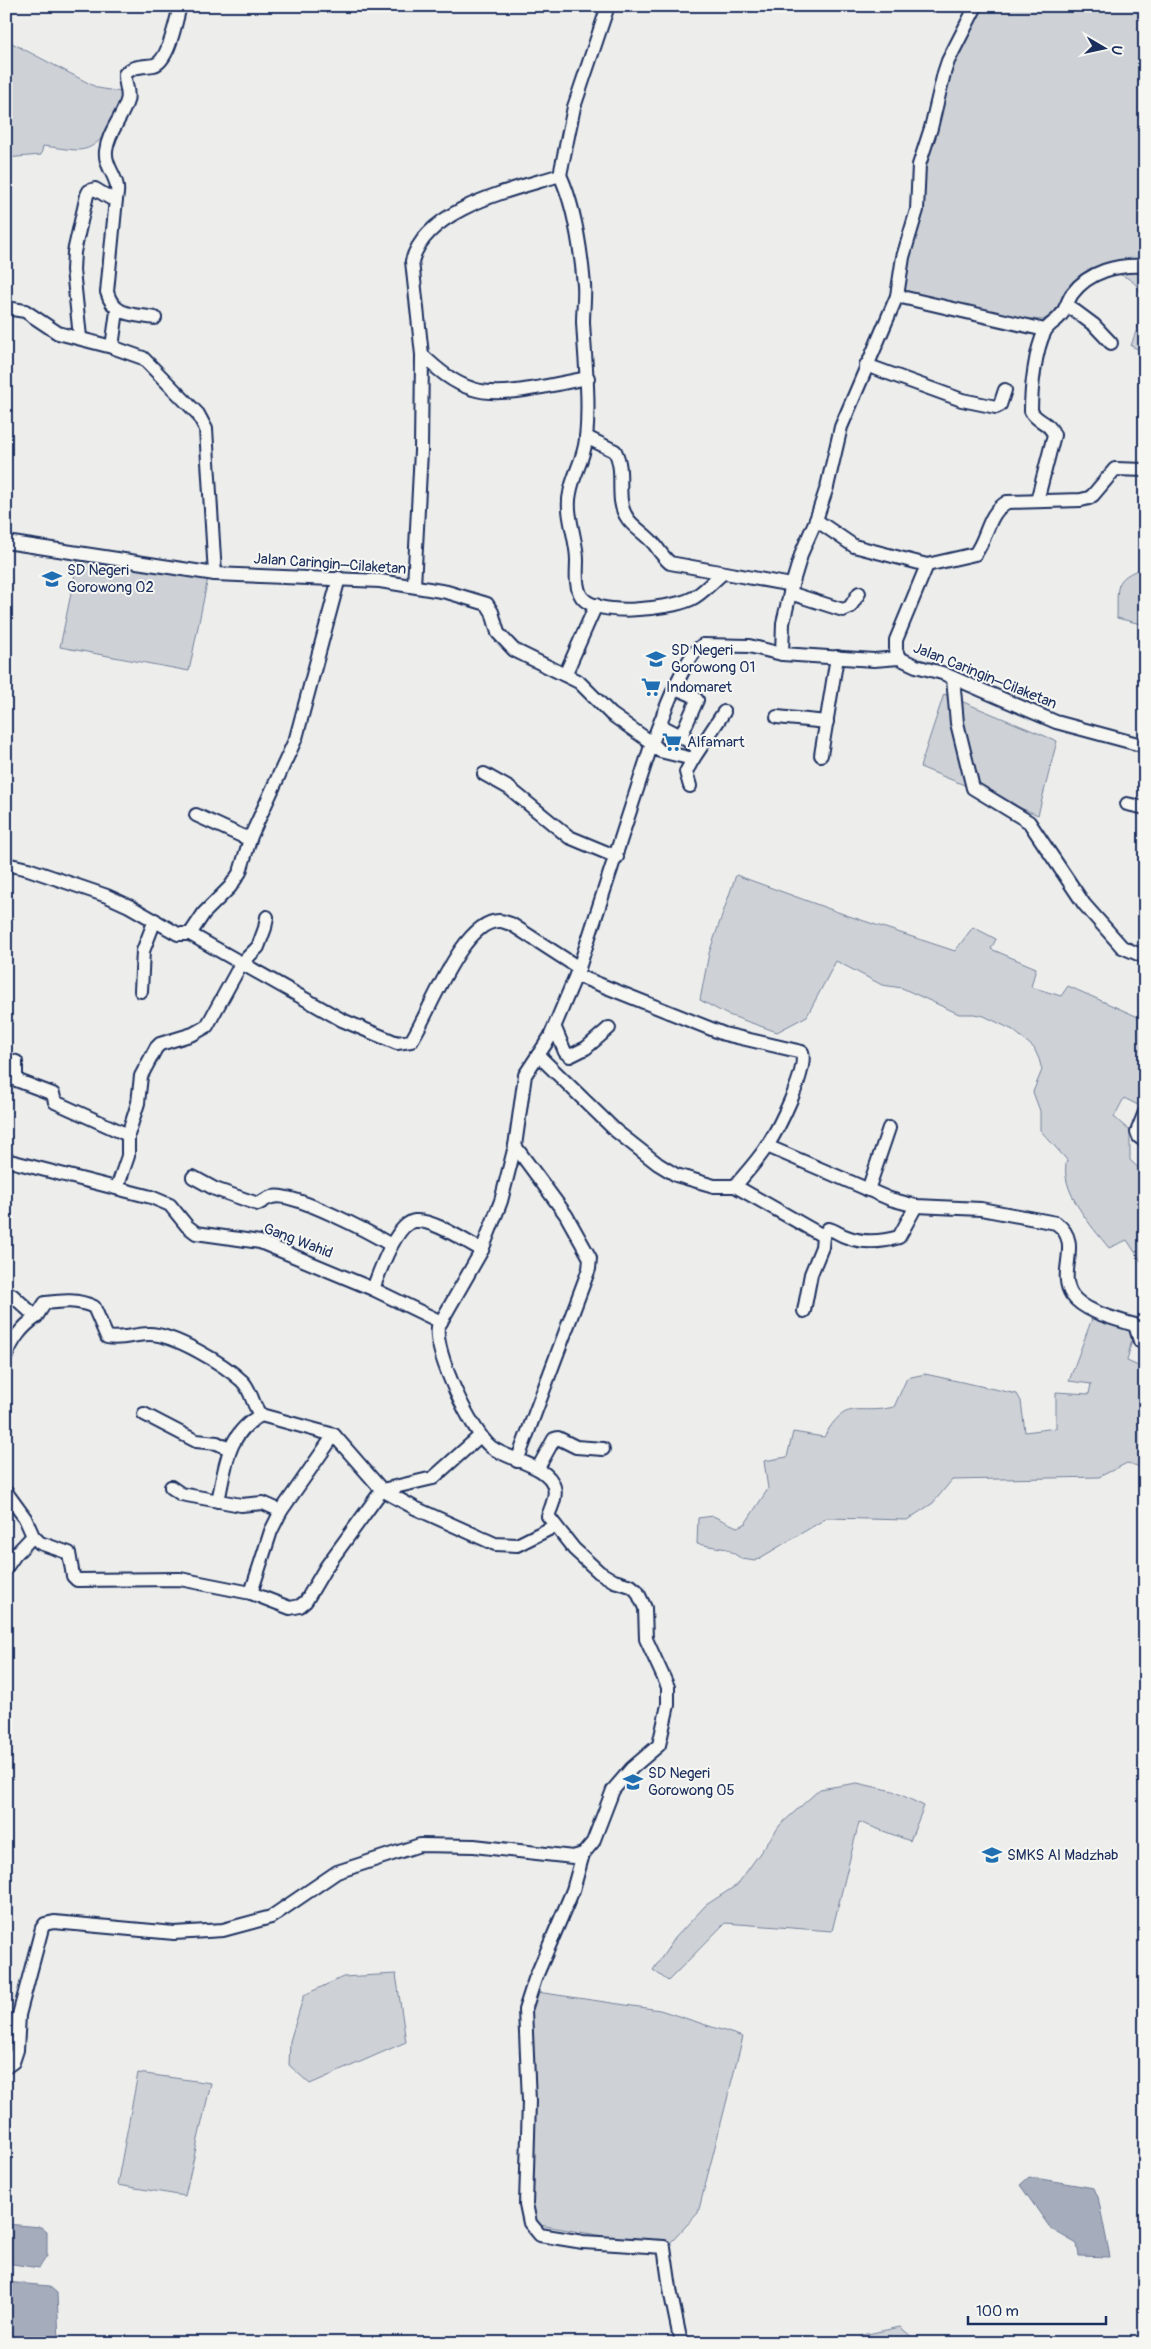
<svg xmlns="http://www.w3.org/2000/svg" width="1151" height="2349" viewBox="0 0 1151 2349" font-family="Pangolin,sans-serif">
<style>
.green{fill:#ced2d7;stroke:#74809a}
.water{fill:#a5acbc;stroke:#6e7a96}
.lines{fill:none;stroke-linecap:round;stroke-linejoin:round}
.minor-casing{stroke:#1b2f5e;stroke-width:16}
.minor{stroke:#f6f6f2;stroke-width:12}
.labels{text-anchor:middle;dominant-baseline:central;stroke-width:4;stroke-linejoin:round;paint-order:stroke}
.street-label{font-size:15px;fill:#1b2f5e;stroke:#f6f6f2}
.poi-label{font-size:15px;fill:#1b2f5e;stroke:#f6f6f2;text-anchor:start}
</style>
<rect width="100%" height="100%" fill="#edeeec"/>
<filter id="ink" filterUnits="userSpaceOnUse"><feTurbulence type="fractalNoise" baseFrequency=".02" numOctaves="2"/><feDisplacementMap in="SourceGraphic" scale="10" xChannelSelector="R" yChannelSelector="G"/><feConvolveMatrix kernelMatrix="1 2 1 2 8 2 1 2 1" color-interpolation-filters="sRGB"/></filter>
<g filter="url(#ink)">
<g class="green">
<path d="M970,6h175v346l-14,-6c3,-10 12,-31 12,-41 0,-27 -27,-34 -48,-35l-34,40 -18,10 -38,-3 -107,-25 48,-224z"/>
<path d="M6,40l92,48 29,5c-9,19 -23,57 -49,57 -11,0 -23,-3 -35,-4l-2,9 -35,3z"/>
<polygon points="78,559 208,578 189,671 60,647"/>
<path d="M1145,567v59l-2,1 -2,-3 -24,-6c1,-32 -5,-39 28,-51z"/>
<polygon points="944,694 1057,741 1038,815 920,767"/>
<path d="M736,875l110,40 109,36 18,-24 23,12 -5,10 45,19 -5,19 30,9 7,-10 77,34v75l-5,11 -16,-8 -10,19 16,14v29l15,14v93l-18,-27 -18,8c-17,-21 -51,-59 -42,-88l-27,-30v-19l-7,-19 9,-22 -3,-11 -5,-11 -21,-18 -29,-14 -10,-2h-15l-57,-26 -20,-3 -46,-24 -29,55 -30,16 -51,-18 -26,-14 9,-47z"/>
<path d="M1094,1313l40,17 -7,31 18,8v99l-18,-5 -28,14 -147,3 -19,23 -26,17 -80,-2 -72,43 -13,-2 -15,-10 -30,-5 1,-26 15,-2 24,11 8,-3 23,-35 -4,-28 23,-4 6,-25 31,5c23,-41 32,-21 70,-30l13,-29 18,-4 92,20 4,7 4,31 31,-4v-36l33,2 2,-10 -22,-3z"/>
<polygon points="857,1783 893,1791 924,1806 910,1841 859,1822 832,1931 725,1923 668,1981 653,1970 675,1938 706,1905 737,1885 780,1825 820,1789"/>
<polygon points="396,1974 406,2042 310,2084 289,2065 290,2041 304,1995 343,1977"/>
<polygon points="530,1991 660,2010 743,2037 698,2213 660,2254 626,2240 528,2223"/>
<polygon points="138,2073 211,2083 185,2196 117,2185"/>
<polygon points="900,2327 919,2343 855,2343 863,2335"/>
</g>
<g class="water">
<polygon points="1029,2177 1094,2188 1098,2197 1110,2257 1079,2256 1077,2244 1051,2229 1020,2185"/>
<polygon points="6,2224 41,2227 47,2232 47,2256 39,2268 6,2263"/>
<polygon points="6,2282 49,2286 57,2293 59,2341 42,2343 6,2335"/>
</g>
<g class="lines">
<defs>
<g id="minor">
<polyline points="560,175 574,107 608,6"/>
<path d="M116,199l-9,93c7,25 26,22 48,26"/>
<polyline points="897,296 1045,330"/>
<polyline points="1067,305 1094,325 1111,343"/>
<polyline points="6,308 25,311 58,333 112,347 143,358 198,414 206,429 215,574"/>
<path d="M80,337l-7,-67 1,-18 13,-57 2,-4 6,-2 15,9 6,1c6,-21 -12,-30 -10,-48 2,-19 16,-33 21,-50 3,-9 -3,-18 -2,-27 9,-9 18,-7 29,-9 15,-4 22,-45 26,-59"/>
<polyline points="112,347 117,311"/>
<path d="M422,355c15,14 31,28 51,34 29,10 85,-6 115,-11"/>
<polyline points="866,365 962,400 996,407 1000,405 1005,390"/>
<path d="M586,437l29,14c8,16 4,32 6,50 3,24 21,28 34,44 5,7 9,13 15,18l122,22"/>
<path d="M1037,501l17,-66c-5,-14 -18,-13 -23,-24 0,-22 4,-61 14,-80 4,-7 12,-10 16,-16 5,-6 7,-15 11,-21 17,-23 46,-30 73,-28"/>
<polyline points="816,520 854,546 927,565 896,640 896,650 899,658"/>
<path d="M6,542l209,32 165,7 67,11 40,12 5,8 6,21 16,17 65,32 32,32 41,29c9,-22 32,-88 51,-98l46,1 33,8 92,6 25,-2 17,8 26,7 114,49 89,24"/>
<path d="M927,565l48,-11c13,-17 12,-40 32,-52l74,-2 8,-2 4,-3 22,-26 30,1"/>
<path d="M414,586l7,-135 1,-96 -10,-94c15,-54 101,-71 148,-86 14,30 21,76 24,110 1,12 -1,25 -1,37 2,39 7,78 3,117 -2,21 -13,35 -16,54 -5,21 7,46 7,67 0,12 -2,23 3,34 11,25 90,15 111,5 11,-5 22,-18 32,-26"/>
<polyline points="790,593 843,610 850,607 859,593"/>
<polyline points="782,654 783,623 792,585 802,552 816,520 827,487 841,427 897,296 903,257 917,210 919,165 931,128 944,73 948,61 976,6"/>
<polyline points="565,675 596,605"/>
<polyline points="953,678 957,723 973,788 1029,822 1084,904 1122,947 1145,957"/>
<polyline points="675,688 692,695 697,700 681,736"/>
<polyline points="777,717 827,722"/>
<polyline points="660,725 681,736 699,749"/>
<polyline points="821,755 837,657"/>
<polyline points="484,774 509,788 569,837 617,857"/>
<polyline points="690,786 686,772 693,759"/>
<polyline points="1127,804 1145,808"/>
<polyline points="196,815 244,837 251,836"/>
<path d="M6,864l22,5 79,27 22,10 49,28h12l152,86 55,23 14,-2c18,-26 51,-122 89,-120 3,0 7,2 11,3l68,44"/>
<polyline points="190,934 204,913 230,887 240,872 251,836 296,738 339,578"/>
<polyline points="141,991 143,951 155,920"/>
<polyline points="555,1028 565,1052 570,1056 586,1048 609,1028"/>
<path d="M538,1055l78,76 42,33 18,11 38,11h21c11,-13 23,-26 32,-40 11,-17 41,-75 35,-94l-78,-18 -148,-59"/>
<polyline points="6,1059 16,1062 16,1080 53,1094 55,1102 128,1135"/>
<polyline points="1145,1112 1137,1132 1139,1137 1145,1141"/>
<polyline points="515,1146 566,1215 590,1258 589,1269 517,1461"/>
<path d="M767,1146l123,53 26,7 65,3 75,14c28,20 0,48 16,72 12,17 44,24 63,30l5,16 5,1"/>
<polyline points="6,1160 151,1197 170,1205 187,1226 196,1233 260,1242 373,1289 441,1322"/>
<path d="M193,1177l22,12 43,15c4,-2 9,-6 14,-7 20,-6 99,36 119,48"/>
<polyline points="735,1186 823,1236 822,1247 811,1274 804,1311"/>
<polyline points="117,1188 128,1156 128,1135 138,1103 141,1076 156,1048 160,1044 193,1034 207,1026 241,964 258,947 265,928 267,917"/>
<polyline points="868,1190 889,1128"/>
<path d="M823,1236l5,-7c7,1 12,6 19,8 18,7 35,5 52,0l17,-31"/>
<path d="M373,1289c6,-16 23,-66 42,-68 18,-2 51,21 67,29"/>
<path d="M12,1295l24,22 9,-14c17,-2 32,-4 49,4l13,30c15,3 28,-3 42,-3 25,0 75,30 93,47 10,9 10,25 19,34l73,20 48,55 33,18 80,36 22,1 38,-19"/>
<path d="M6,1356c7,-17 15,-28 30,-39"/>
<polyline points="144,1414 196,1441 217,1443 229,1449"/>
<polyline points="538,1468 554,1439 558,1438 576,1447 603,1449"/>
<polyline points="171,1487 181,1494 241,1505 263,1503 281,1511"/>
<polyline points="6,1492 25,1518 33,1536 40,1543 69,1553 73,1576 77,1580 180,1579 251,1593 290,1608 300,1606 306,1601 326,1567 382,1490 433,1478 480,1436"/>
<path d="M218,1501c8,-35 8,-67 43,-86"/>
<polyline points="6,1568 15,1555 33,1536"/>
<polyline points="251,1593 271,1531 281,1511 334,1435"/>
<polyline points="6,2067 13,2062 17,2050 19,2015 42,1928 45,1924 54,1922 174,1933 223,1930 271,1917 337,1872 420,1845 474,1846 573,1857 583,1854"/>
<path d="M681,2343l-10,-48 -7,-48 -81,-5 -43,-7 -10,-12 -4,-19 3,-103 -4,-91 10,-31 38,-89 10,-36 10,-12 20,-52 19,-22 27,-23 9,-40v-18l-22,-48 -1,-31 -8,-17 -6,-5 -17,-5 -15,-9 -25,-23 -26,-33c3,-8 9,-20 6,-29 -5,-22 -46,-27 -63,-40 -20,-16 -57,-94 -53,-120l44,-77 19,-49 14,-55 10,-71 25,-38 29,-69 73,-225 8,8 33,8 31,-47"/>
</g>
</defs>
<use href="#minor" class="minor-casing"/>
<use href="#minor" class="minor"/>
</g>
</g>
<defs>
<symbol id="school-bare" viewBox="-9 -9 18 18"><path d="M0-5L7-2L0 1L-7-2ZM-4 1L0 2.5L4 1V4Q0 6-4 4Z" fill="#1f6fb2" stroke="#f6f6f2" stroke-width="2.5" paint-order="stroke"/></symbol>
<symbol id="supermarket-bare" viewBox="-9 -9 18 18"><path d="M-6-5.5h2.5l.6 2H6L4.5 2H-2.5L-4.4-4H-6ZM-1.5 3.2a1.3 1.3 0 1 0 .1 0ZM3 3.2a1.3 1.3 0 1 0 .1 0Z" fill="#1f6fb2" stroke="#f6f6f2" stroke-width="2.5" paint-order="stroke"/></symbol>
</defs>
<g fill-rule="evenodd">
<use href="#school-bare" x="38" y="565" width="28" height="28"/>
<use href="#school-bare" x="642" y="645" width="28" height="28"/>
<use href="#supermarket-bare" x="637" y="673" width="28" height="28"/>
<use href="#supermarket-bare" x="658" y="728" width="28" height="28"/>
<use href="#school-bare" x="619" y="1768" width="28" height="28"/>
<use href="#school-bare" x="978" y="1841" width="28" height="28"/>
</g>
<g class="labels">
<g class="street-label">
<text transform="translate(330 564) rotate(4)">Jalan Caringin–Cilaketan</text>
<text transform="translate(985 676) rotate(22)">Jalan Caringin–Cilaketan</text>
<text transform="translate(298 1241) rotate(21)">Gang Wahid</text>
</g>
<g class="poi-label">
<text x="67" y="570">SD Negeri<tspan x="67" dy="17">Gorowong 02</tspan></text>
<text x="671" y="650">SD Negeri<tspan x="671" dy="17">Gorowong 01</tspan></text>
<text x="666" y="687">Indomaret</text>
<text x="687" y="742">Alfamart</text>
<text x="648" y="1773">SD Negeri<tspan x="648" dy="17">Gorowong 05</tspan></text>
<text x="1007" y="1855">SMKS Al Madzhab</text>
</g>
</g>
<rect width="1151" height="2349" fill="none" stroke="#f6f6f2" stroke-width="25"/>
<rect x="12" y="12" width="1126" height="2324" fill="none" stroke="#1b2f5e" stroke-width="2" filter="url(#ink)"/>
<g transform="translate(1104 48) rotate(99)" stroke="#f6f6f2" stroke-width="4" paint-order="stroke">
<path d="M0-4L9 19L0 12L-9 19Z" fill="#1b2f5e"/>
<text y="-8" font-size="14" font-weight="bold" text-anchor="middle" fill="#1b2f5e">U</text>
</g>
<path d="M968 2316v8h138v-8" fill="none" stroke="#1b2f5e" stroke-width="2.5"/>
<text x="976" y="2316" font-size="15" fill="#1b2f5e" stroke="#f6f6f2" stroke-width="4" paint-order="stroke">100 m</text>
</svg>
